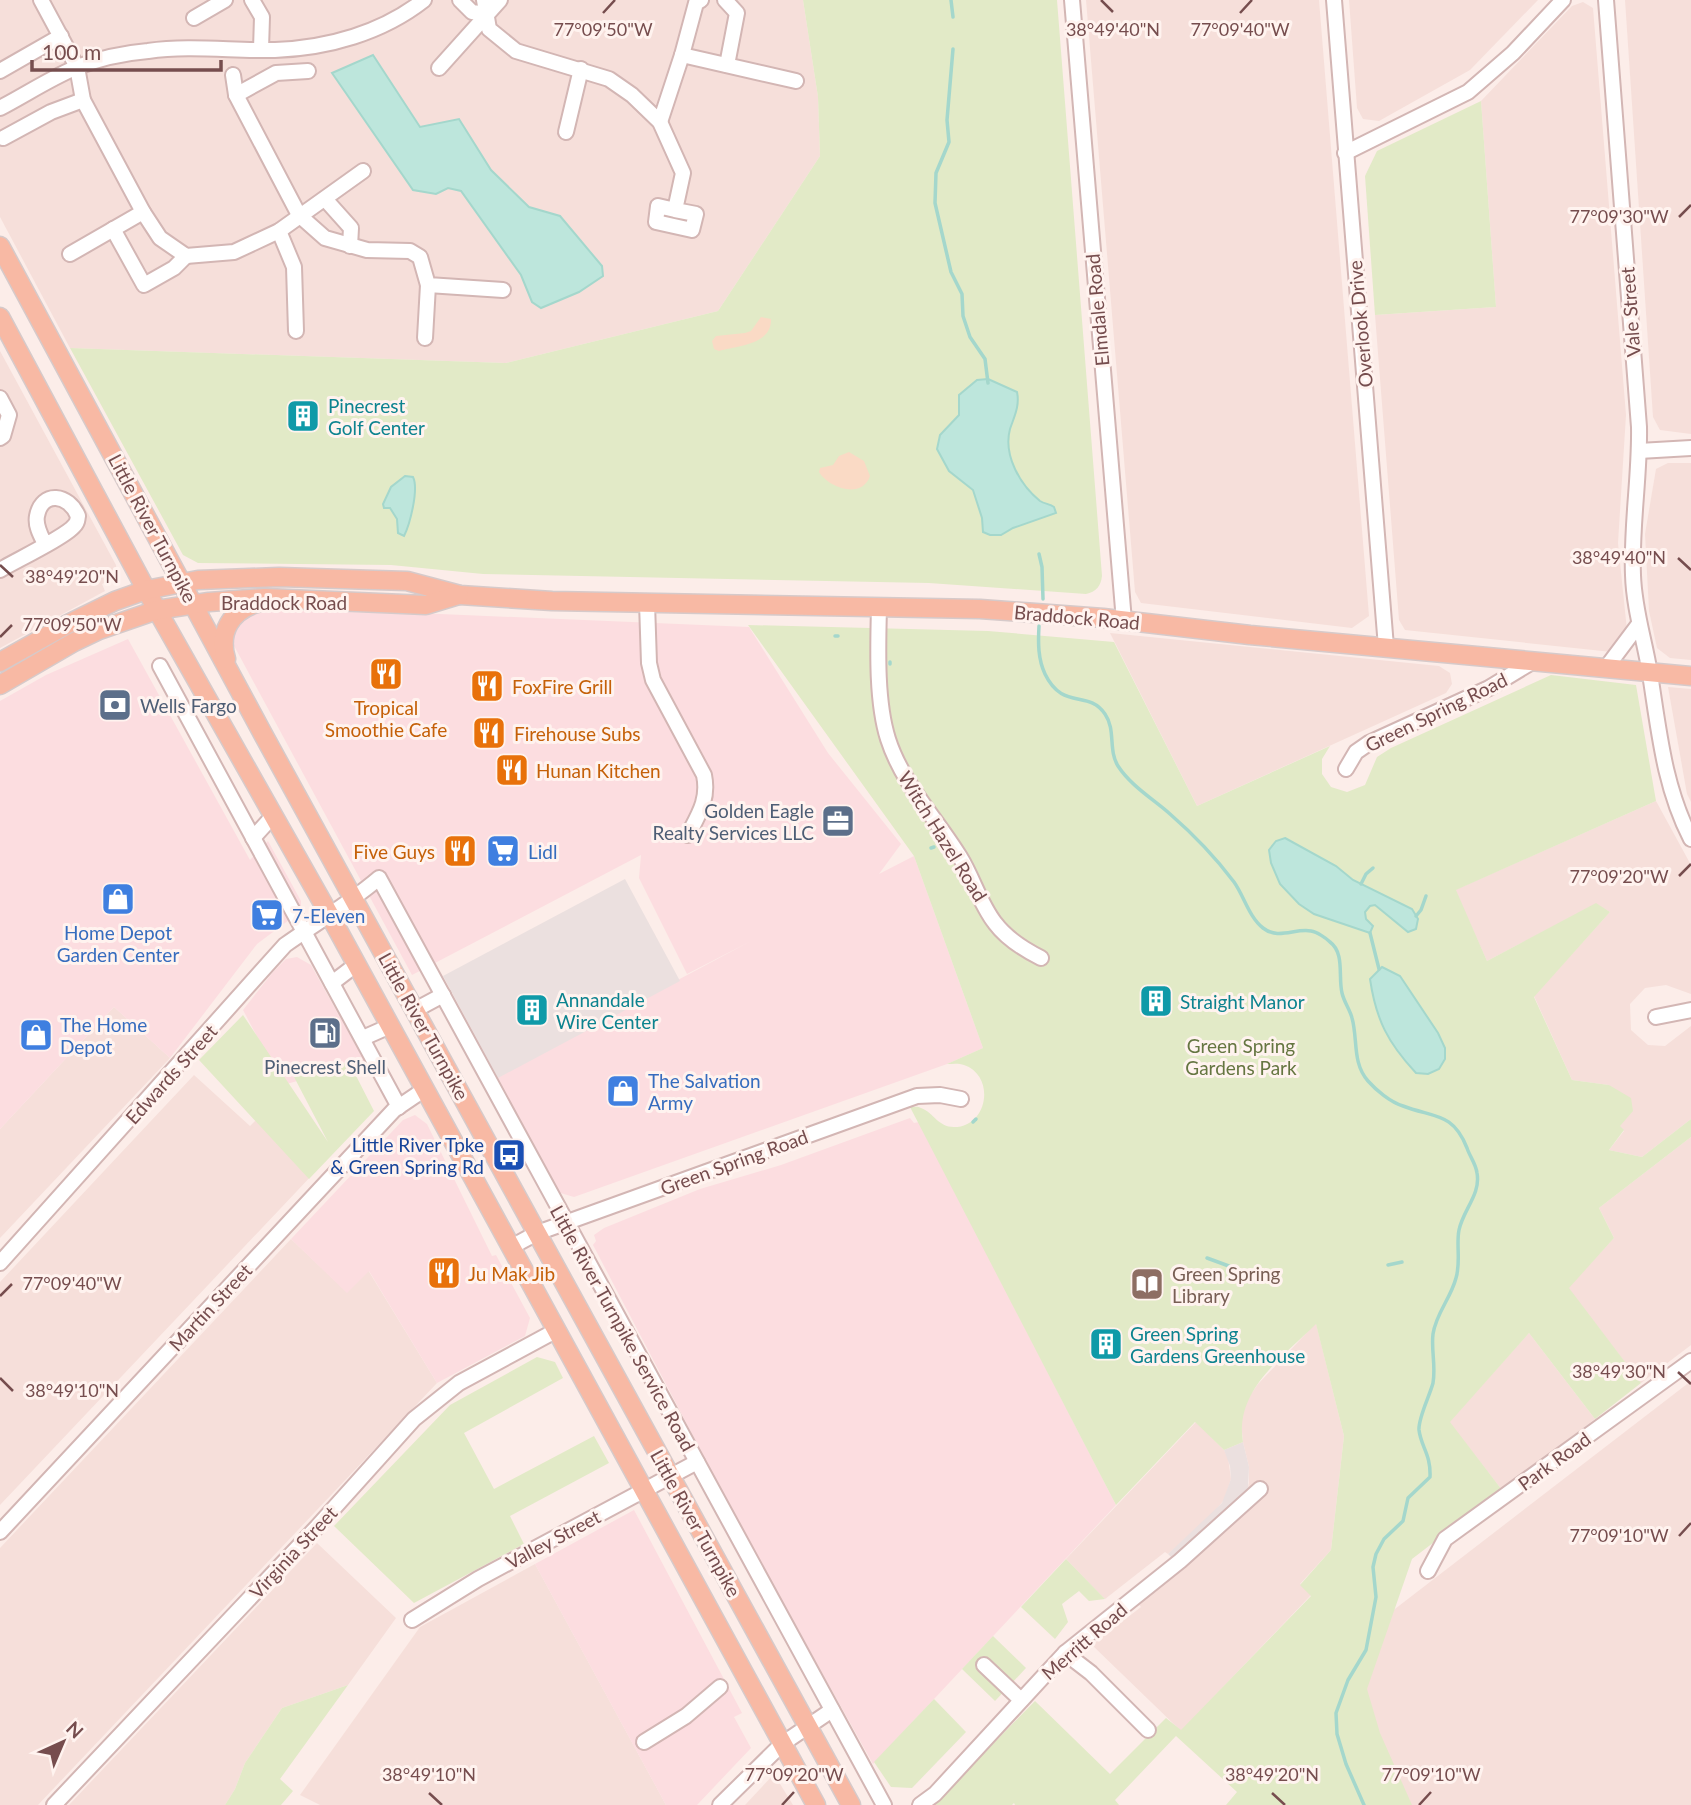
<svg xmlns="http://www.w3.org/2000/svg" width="1691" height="1805" viewBox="0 0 1691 1805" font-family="Lato,sans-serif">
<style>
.residential{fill:#f6dfda}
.commercial{fill:#fcdde0}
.industrial{fill:#ebe0df}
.green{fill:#e2eac7}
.sand{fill:#fadac5}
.water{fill:#bde6dc;stroke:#a4d7cc;stroke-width:2}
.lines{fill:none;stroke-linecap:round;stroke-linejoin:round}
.stream{stroke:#a4d7cc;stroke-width:3.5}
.minor-casing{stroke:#d3b6b4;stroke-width:18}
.major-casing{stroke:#d6caca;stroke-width:21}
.minor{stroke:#fff;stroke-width:14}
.major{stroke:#f8b9a4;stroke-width:18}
.ticks{fill:none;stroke:#764d4e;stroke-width:2.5}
.labels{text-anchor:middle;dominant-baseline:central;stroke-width:6;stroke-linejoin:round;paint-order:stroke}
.street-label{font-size:19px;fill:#764d4e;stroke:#fff3ef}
.culture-label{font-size:19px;fill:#0d838f;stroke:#fff3ef;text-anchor:start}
.food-label{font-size:19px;fill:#c56008;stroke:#fff3ef;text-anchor:start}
.service-label{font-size:19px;fill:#4e5e75;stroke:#fff3ef;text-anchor:start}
.shop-label{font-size:19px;fill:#366cbe;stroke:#fff3ef;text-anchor:start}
.park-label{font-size:19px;fill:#657641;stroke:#fff3ef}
.transit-label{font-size:19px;fill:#164399;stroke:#fff3ef;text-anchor:end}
.education-label{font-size:19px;fill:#785e54;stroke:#fff3ef;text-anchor:start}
.ticks-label{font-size:18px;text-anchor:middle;fill:#764d4e;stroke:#fff3ef;stroke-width:6;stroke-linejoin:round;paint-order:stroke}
</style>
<rect width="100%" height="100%" fill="#fcede9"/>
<g class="residential">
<polygon points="0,0 803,0 818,97 820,156 718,311 506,363 70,348 0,217"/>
<polygon points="1086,0 1319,0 1369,616 1352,628 1141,603 1135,592"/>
<polygon points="1349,0 1538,0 1470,70 1379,121 1363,119 1357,108"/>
<polygon points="1625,0 1691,0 1691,434 1660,430 1653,417"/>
<polygon points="1583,2 1593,8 1626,415 1618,543 1628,640 1612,652 1405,630 1399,620 1375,315 1496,307 1481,101 1572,6"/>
<polygon points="0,351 116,565 117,576 102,584 105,591 0,648"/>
<polygon points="1668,463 1691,463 1691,660 1670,658 1657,648 1649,611 1645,534 1656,469"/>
<polygon points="1110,633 1439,666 1450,673 1452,684 1446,693 1197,806"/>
<polygon points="1668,687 1691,689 1691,802 1687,794"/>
<polygon points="1656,801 1691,865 1691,994 1666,985 1645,988 1630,1004 1631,1030 1648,1045 1665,1046 1691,1026 1691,1119 1642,1157 1609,1150 1624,1131 1620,1127 1609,1085 1572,1080 1534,996 1610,912 1596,904 1487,961 1455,890"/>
<polygon points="114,1007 170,1058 0,1238 0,1129"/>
<polygon points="194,1075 250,1126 257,1119 314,1173 0,1505 0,1282"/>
<polygon points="1691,1137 1691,1345 1641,1383 1568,1288 1614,1238 1599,1208"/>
<polygon points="291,1239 347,1292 368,1270 437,1383 38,1805 0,1805 0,1548"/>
<polygon points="1316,1323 1344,1436 1331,1550 1300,1584 1311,1595 1181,1731 1092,1645 1141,1607 1137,1602 1245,1499 1249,1483 1249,1467 1243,1442 1241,1421 1246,1401 1258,1384"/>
<polygon points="1529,1333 1595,1419 1502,1490 1449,1422"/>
<polygon points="1691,1381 1691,1805 1343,1805 1343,1690 1391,1612"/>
<polygon points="1196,1422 1224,1450 1228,1458 1231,1479 1224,1500 1213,1513 1168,1554 1165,1552 1105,1599 1066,1559"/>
<polygon points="317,1543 396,1618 348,1685 282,1708 245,1763 235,1789 225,1805 69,1805"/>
<polygon points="535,1564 666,1805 320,1805 300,1795 420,1627"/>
<polygon points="774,1774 793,1805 745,1805"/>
</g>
<g class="commercial">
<polygon points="251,610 440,614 749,627 828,753 901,844 879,874 914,856 983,1048 947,1064 574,1197 557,1192 494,1078 751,941 687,974 639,878 641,855 412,975 232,642 232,631"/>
<polygon points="128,639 250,860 268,841 301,901 301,911 257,944 170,1058 114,1007 0,1129 0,701 46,675"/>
<polygon points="297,957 311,965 365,1062 283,1085 243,1010 273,972 286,959"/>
<polygon points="415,1115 427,1124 492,1256 496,1255 530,1318 525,1336 437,1383 369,1271 347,1293 291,1239 403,1120"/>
<polygon points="910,1118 914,1123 919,1122 1116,1505 873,1764 745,1535 593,1245 596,1241 594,1235 604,1228 700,1189 781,1165"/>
<polygon points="634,1510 742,1713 734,1717 751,1748 697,1805 666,1805 535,1564"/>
</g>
<g class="industrial">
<polygon points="625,879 680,981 498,1078 443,976"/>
<polygon points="1243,1442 1249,1467 1248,1488 1242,1505 1128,1593 1172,1558 1168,1554 1222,1503 1231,1479 1230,1466 1224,1450"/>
</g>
<g class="green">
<path d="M803,0h254l45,576c-1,10 -6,16 -16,18l-157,-11 -446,-9 -92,-9 -193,-2 -15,-8 -113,-207 436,15 212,-52 102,-155 -2,-59z"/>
<polygon points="1481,101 1496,307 1375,315 1365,176 1377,151"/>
<path d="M748,625l240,6 126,11 83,164 133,-60 -8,13v15l9,13 16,5 18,-7 12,-28 14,-9 160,-73 85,10 20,116 -200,89 31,71 109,-58 14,9 -76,85 38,83 37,5 22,13 2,13 -13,15 4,4 -15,20 33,7 49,-38v18l-92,71 15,30 -45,50 72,95 -46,36 -66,-86 -79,89 52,68 -90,69 -45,130 13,44 32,72h-186l11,-13 -61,-56 -61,64 4,5h-104l-1,-2 -2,2h-79l102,-104 75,73 56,-56 15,12 130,-134 -11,-11 31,-35 13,-114 -28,-112c-33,33 -82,66 -73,118l-19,8 -29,-28 -79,83 -206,-398c4,0 8,-1 11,1 13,5 17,19 33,19 34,0 42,-51 10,-62 -5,-2 -12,-1 -17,-1l36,-16 -69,-192z"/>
<polygon points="243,1015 328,1142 293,1075 349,1062 374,1111 309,1179 199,1060"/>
<polygon points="537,1357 555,1362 563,1378 464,1433 494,1489 594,1436 609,1463 510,1516 524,1544 414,1603 334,1526 450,1405"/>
<polygon points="1066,1559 1105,1599 1089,1601 1079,1591 1062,1604 1068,1622 1055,1639 1021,1607"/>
<polygon points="993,1636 1026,1668 995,1701 962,1669"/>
<polygon points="348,1685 280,1779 293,1791 281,1805 225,1805 235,1789 245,1763 282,1708"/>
<polygon points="934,1699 966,1732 912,1788 891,1787 874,1762"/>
</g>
<g class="sand">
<path d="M761,317l10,2c1,26 -34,27 -52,32l-5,-2 -2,-8 4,-5 29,-3 6,-2z"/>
<path d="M849,452l15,9 6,15c-9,25 -43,10 -51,-4l1,-4 13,-3 6,-9z"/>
</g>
<g class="water">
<polygon points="373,55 420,127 459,119 491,170 529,207 560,216 602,266 603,276 579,292 541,308 532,302 521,275 461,191 448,188 436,194 413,190 332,73"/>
<path d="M988,379l29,13c3,14 -3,25 -7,37 -7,26 10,56 30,72 5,3 10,3 14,6l2,6 -43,15 -12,7h-11l-7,-3 -1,-14 -9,-28 -24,-19 -12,-22 3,-14 19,-20v-20l18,-15z"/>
<path d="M405,476l8,1c6,12 -3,47 -9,59l-6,-3 -1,-14 -7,-11h-6l-1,-4 8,-17z"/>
<polygon points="1285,838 1336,866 1353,880 1412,909 1418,919 1416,929 1408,932 1375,905 1370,906 1365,912 1366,919 1373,926 1370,933 1314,914 1299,904 1280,884 1271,863 1269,850 1276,841"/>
<path d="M1382,967l18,9 38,57 7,15v11l-6,10 -11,5 -12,-1c-28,-30 -40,-53 -46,-94z"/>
</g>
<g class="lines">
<g class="stream">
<polyline points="951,0 953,17"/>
<polyline points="953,49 947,120 949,142 936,173 935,203 951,272 962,294 963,316 970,337 985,359 988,383"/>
<polyline points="1039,554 1042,567 1043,599"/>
<path d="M1039,626c-1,17 -1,33 6,48 18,37 43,15 60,40 11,16 3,36 13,52 13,20 35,33 52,48 23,20 46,44 64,68 10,14 15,35 29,46 15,12 32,0 48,3 6,1 15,7 19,11 15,11 8,35 12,51 2,9 8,17 10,25 6,21 0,45 16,63 8,9 22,21 35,25 31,12 50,6 64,42 3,9 9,16 10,25 4,21 -14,37 -18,57 -3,15 2,32 -3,48 -5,20 -20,35 -23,56 -2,16 3,32 0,49 -3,12 -15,35 -14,47 2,17 12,24 11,47l-22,21 -5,23 -19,18 -8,15 -3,13 3,30 -10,53 -18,30 -12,33 1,21 9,30 18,41"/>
<polyline points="835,636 838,636"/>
<polyline points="890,662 890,664"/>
<polyline points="931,848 934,847"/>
<polyline points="1361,884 1366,874 1373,868"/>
<polyline points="1416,916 1421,910 1426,896"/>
<polyline points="1370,933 1379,969"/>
<polyline points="973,1122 976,1119"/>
<polyline points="1207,1258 1237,1269 1243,1281"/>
<polyline points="1388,1265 1402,1262"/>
</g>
<defs>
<g id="minor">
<polyline points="41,0 77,67 83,100 143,212 160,238 186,256 234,252 279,231 363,171"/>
<polyline points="252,0 262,17 261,49"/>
<polyline points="460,0 472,12 487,14"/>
<polyline points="484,0 489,29 516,51 609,79 632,95 660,122 683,173 675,210 658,206 656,222 692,230 696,214 675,210"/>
<polyline points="725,0 737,13 727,65"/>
<polyline points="1072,0 1124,621"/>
<polyline points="1334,0 1386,647"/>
<path d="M1606,0l33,427c1,49 -8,98 -6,148 1,35 12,66 17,99 9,57 14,113 41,165"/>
<polyline points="194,18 225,0"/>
<polyline points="682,55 796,81"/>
<polyline points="439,68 500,0"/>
<polyline points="0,71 61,36"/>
<polyline points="233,75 236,95 299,215 325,238 367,250 410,251 420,257 428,285 503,290"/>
<polyline points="236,95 276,73 308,71"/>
<path d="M0,108c25,-13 49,-29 75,-40 22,-9 49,-15 73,-17 42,-6 85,0 127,-1 53,-2 107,-17 149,-50"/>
<polyline points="660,122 682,55 696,3 701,0"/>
<polyline points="566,132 581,69"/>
<polyline points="3,138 51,112 83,100"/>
<polyline points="1345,153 1468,92 1513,53 1563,0"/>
<polyline points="325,199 351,228 350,246"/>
<polyline points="113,229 144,285 174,268 186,256"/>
<polyline points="279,231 294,267 296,331"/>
<polyline points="70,254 143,212"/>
<polyline points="425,338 428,285"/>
<polyline points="0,398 9,415 3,436 0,438"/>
<polyline points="1639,451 1691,448"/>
<path d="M0,570c15,-9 65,-33 74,-44 4,-4 3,-5 4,-10 -9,-22 -36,-26 -41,0 -2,10 4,20 8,28"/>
<path d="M647,603l2,60 4,17 51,95c5,24 -5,39 -16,60"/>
<path d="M879,607c-1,40 -3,94 9,132 14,44 48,79 72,118 13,21 20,47 35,66 12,16 28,26 46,35"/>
<polyline points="160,666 399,1107"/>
<polyline points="1606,668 1639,624"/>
<polyline points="1346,769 1356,752 1369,743 1489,688 1532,662"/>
<polyline points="253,838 273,816"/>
<polyline points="332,983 357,964"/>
<polyline points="415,1010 443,995"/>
<polyline points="1656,1017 1691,1010"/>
<polyline points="363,1038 390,1026"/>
<polyline points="511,1247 537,1233 917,1096 940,1095 961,1099"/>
<path d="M0,1263l285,-318c31,-22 65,-42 94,-67l505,927"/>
<polyline points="0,1532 394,1110 425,1089"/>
<polyline points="1428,1571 1445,1539 1691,1361"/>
<polyline points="412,1620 478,1579 697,1462"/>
<polyline points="1065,1653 1091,1673 1148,1730"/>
<polyline points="984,1665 1021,1700"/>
<polyline points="644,1742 686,1716 720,1687"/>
<polyline points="54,1805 317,1527 414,1419 459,1383 557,1330"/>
<polyline points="720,1805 782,1744 832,1710"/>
<polyline points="920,1805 935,1794 1065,1653 1180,1561 1260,1489"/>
</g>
<g id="major">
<polyline points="0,246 264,736 851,1805"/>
<polyline points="0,317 157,610 329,914 816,1805"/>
<path d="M226,659c-8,-27 5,-48 31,-56"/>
<polyline points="0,662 68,624 115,601 146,590 198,580 279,577 407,581 460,595 552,601 980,609 1103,618 1250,635 1691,676"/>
<polyline points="0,685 74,642 99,630 157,610 209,602 265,598 426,605 459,595"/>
</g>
</defs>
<use href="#minor" class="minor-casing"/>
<use href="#major" class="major-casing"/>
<use href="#minor" class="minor"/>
<use href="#major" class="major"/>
</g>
<path class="ticks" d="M1101,0l12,12M603,13l12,-13M1240,13l12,-13M1679,217l12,-12M1678,558l13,12M0,565l13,12M0,637l12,-12M1679,876l12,-12M0,1296l12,-12M1678,1372l13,12M0,1378l13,13M1679,1536l12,-13M429,1793l13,12M1272,1793l13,12M782,1805l12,-13M1419,1805l12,-13"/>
<defs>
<symbol id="building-square" viewBox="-11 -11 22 22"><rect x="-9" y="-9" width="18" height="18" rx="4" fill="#0f9aa8" stroke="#fff3ef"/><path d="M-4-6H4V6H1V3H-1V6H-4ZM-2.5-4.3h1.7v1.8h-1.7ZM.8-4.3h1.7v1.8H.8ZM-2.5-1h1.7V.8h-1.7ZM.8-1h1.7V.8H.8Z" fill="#fff"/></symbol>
<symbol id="restaurant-square" viewBox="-11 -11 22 22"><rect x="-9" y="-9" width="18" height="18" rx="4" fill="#e8710a" stroke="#fff3ef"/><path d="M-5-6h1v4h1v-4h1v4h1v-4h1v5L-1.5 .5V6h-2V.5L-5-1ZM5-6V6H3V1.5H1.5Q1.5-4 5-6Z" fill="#fff"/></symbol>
<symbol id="bank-square" viewBox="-11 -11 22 22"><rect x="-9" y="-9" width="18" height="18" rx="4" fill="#5c6f8a" stroke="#fff3ef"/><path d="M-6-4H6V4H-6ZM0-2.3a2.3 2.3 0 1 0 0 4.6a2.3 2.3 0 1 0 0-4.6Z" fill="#fff"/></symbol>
<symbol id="office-square" viewBox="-11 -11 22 22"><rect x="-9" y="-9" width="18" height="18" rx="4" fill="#5c6f8a" stroke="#fff3ef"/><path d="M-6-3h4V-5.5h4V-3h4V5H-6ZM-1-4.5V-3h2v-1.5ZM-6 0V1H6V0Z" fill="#fff"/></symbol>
<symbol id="supermarket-square" viewBox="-11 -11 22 22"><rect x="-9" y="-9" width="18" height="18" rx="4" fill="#3f7fe0" stroke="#fff3ef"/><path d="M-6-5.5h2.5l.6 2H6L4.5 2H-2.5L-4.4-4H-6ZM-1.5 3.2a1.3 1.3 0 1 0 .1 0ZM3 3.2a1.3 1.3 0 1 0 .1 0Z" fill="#fff"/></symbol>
<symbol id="shop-square" viewBox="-11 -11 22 22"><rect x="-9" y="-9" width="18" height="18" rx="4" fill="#3f7fe0" stroke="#fff3ef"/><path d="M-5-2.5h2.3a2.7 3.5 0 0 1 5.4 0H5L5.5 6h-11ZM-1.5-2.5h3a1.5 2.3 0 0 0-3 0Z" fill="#fff"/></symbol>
<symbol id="fuel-square" viewBox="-11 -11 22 22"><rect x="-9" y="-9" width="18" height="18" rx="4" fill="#5c6f8a" stroke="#fff3ef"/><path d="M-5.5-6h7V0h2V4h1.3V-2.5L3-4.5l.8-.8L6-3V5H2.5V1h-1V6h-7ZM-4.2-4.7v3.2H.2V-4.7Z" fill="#fff"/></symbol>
<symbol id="bus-square" viewBox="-11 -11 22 22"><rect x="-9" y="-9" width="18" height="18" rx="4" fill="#1a4fb4" stroke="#fff3ef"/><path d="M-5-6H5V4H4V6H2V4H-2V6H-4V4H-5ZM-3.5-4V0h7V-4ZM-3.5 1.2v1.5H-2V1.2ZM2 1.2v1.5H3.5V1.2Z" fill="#fff"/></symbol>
<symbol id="library-square" viewBox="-11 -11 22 22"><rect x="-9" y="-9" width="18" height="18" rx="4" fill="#8d6e63" stroke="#fff3ef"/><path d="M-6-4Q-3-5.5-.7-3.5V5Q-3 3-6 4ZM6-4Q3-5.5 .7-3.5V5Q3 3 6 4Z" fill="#fff"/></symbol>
</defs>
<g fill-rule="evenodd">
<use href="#building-square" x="284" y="397" width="38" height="38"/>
<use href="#restaurant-square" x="367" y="655" width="38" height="38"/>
<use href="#restaurant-square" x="468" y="667" width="38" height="38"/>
<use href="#bank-square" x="96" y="686" width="38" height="38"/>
<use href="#restaurant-square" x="470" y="714" width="38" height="38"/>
<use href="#restaurant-square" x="493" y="751" width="38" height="38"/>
<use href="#office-square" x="819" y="802" width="38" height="38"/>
<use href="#restaurant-square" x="441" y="832" width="38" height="38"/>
<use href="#supermarket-square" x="484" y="832" width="38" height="38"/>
<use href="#shop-square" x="99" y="880" width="38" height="38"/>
<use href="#supermarket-square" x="248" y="896" width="38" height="38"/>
<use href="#building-square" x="1137" y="982" width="38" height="38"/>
<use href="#building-square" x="513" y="991" width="38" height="38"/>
<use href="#fuel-square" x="306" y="1014" width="38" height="38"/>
<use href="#shop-square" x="17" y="1016" width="38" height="38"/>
<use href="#shop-square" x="604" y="1072" width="38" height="38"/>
<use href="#bus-square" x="490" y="1136" width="38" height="38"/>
<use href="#restaurant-square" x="425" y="1254" width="38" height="38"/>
<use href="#library-square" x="1128" y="1265" width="38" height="38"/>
<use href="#building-square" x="1087" y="1325" width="38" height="38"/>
</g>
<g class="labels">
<g class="street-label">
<text transform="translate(1097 310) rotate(-95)">Elmdale Road</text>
<text transform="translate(1630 312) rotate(-94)">Vale Street</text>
<text transform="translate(1360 324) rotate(-95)">Overlook Drive</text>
<text transform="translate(153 528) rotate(62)">Little River Turnpike</text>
<text x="284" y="602">Braddock Road</text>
<text transform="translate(1077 617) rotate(5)">Braddock Road</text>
<text transform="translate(1436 712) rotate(-26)">Green Spring Road</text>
<text transform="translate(943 836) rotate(58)">Witch Hazel Road</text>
<text transform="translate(424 1026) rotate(61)">Little River Turnpike</text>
<text transform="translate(171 1074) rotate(-48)">Edwards Street</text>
<text transform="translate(734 1162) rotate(-20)">Green Spring Road</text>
<text transform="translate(210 1307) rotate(-47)">Martin Street</text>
<text transform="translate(623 1328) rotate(61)">Little River Turnpike Service Road</text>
<text transform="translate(1554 1461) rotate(-36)">Park Road</text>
<text transform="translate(696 1523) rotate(61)">Little River Turnpike</text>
<text transform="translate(553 1539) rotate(-28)">Valley Street</text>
<text transform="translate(293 1552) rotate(-47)">Virginia Street</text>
<text transform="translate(1084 1641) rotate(-41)">Merritt Road</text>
</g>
<g class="culture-label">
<text x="328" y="405">Pinecrest<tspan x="328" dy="22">Golf Center</tspan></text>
<text x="556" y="999">Annandale<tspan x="556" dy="22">Wire Center</tspan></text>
<text x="1180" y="1001">Straight Manor</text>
<text x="1130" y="1333">Green Spring<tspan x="1130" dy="22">Gardens Greenhouse</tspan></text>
</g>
<g class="food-label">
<text x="512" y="686">FoxFire Grill</text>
<text x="386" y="707" text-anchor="middle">Tropical<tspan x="386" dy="22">Smoothie Cafe</tspan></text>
<text x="514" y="733">Firehouse Subs</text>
<text x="536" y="770">Hunan Kitchen</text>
<text x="435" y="851" text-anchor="end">Five Guys</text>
<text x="468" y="1273">Ju Mak Jib</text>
</g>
<g class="service-label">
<text x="140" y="705">Wells Fargo</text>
<text x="814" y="810" text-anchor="end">Golden Eagle<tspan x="814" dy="22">Realty Services LLC</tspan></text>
<text x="325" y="1066" text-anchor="middle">Pinecrest Shell</text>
</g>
<g class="shop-label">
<text x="528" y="851">Lidl</text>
<text x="292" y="915">7-Eleven</text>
<text x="118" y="932" text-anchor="middle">Home Depot<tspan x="118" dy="22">Garden Center</tspan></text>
<text x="60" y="1024">The Home<tspan x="60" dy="22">Depot</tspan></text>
<text x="648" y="1080">The Salvation<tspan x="648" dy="22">Army</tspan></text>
</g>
<g class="park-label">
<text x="1241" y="1045">Green Spring<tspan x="1241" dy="22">Gardens Park</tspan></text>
</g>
<g class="transit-label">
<text x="484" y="1144">Little River Tpke<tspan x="484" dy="22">&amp; Green Spring Rd</tspan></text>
</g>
<g class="education-label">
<text x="1172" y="1273">Green Spring<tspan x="1172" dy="22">Library</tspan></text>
</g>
</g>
<g class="ticks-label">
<text x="1113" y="36">38°49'40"N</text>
<text x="603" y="36">77°09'50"W</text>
<text x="1240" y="36">77°09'40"W</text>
<text x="1619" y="223">77°09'30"W</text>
<text x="1619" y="564">38°49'40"N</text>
<text x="72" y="583">38°49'20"N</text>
<text x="72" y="631">77°09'50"W</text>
<text x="1619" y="883">77°09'20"W</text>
<text x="72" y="1290">77°09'40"W</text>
<text x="1619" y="1378">38°49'30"N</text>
<text x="72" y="1397">38°49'10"N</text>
<text x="1619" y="1542">77°09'10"W</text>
<text x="794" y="1781">77°09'20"W</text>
<text x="1431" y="1781">77°09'10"W</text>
<text x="429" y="1781">38°49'10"N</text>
<text x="1272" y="1781">38°49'20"N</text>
</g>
<g transform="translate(63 1742) rotate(44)" stroke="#fff3ef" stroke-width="5" paint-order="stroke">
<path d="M0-5L12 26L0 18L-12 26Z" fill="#764d4e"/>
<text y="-10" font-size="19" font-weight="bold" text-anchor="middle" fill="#764d4e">N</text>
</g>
<path d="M32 60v10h189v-10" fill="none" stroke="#764d4e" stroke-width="3.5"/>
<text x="42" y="60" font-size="21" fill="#764d4e" stroke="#fff3ef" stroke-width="5" paint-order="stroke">100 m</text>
</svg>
